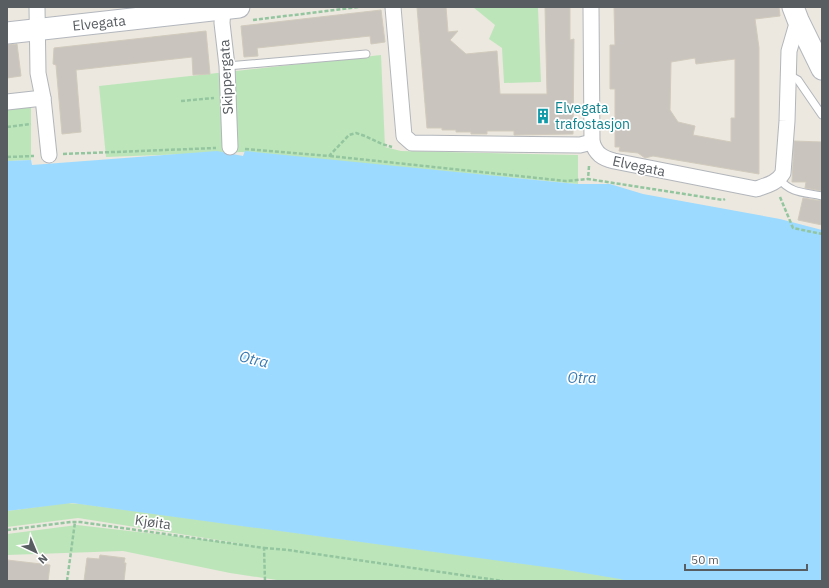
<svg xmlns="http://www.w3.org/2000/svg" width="829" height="588" viewBox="0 0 829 588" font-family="'IBM Plex Sans',sans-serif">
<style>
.green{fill:#bde5ba}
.water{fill:#9cdaff}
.building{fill:#c9c5be;stroke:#d1cabd;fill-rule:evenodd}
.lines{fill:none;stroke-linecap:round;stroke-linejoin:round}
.lane-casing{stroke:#b2b6bb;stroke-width:9}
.street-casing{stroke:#b2b6bb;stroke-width:17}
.secondary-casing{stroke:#b3b7bd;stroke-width:23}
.path{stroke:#93c69f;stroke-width:2.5;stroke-dasharray:4 2;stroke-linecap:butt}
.lane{stroke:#fff;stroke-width:7}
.street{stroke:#fff;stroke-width:15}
.secondary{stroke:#fff;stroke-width:21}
.labels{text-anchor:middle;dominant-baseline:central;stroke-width:3.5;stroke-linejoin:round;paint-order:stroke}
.street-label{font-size:14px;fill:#585d61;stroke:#fff}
.culture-label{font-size:14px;fill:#0d838f;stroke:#fff;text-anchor:start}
.water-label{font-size:15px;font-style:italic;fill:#387bb3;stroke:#fff}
</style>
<rect width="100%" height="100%" fill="#ece8df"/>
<g class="green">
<polygon points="473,7 538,7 541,82 504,83 502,48 489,39 495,25"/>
<polygon points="381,55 385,147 401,151 578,155 578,184 242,152 106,157 99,86"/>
<polygon points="31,105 31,160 7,161 7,108"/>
<polygon points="66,503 82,504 618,576 632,581 283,581 230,573 123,551 7,555 7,534 77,525 243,544 78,518 7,527 7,511"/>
</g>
<polygon class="water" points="217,151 243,156 245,151 577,184 610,184 643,194 780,219 822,230 822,581 627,581 620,579 560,569 72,503 7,511 7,161 31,160 32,165"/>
<g class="building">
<polygon points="417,7 446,7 448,32 458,31 450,40 466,54 497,51 500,94 547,94 545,7 570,7 570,40 574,39 573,134 514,135 514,131 487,131 487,134 471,134 471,132 456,132 456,130 442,130 442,128 427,128"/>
<path d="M614,7h165l1,9 -25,3 4,29v126l-106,-18 -8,2 -7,-5 -19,-2 1,-4h-5v-58h-5v-44h5zM695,58l1,6 39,-5v59h-4v24l-38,-7 2,-9 -17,-4 -8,-12 1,-48z"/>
<polygon points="381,10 385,42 371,44 370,36 257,48 258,56 244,57 241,26"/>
<polygon points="206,31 210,74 193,75 192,57 76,70 81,132 62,134 56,65 53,64 54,48"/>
<polygon points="17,44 21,76 7,78 7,45"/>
<polygon points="794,141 822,142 822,191 805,188 806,182 792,182"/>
<polygon points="803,198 822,201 822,225 798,220"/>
<polygon points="100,555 125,558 124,563 126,563 124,581 84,581 87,558 99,559"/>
<polygon points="7,560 50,565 48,581 7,581"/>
</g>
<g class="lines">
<defs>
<g id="lane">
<polyline points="227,66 366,54"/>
<polyline points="789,75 798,80 822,115"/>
<path d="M779,179c13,15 25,13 43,17"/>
</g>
<g id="street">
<polyline points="37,7 38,73 43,98 49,155"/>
<polyline points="223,7 222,23 227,66 230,147"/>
<polyline points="393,7 404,136 412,143 580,145 592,142"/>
<path d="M591,7l1,135c4,12 10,16 22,19l142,28c12,-4 21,-6 27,-16l4,-52 2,-70 9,-31"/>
<polyline points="7,102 43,98"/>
</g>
<g id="secondary">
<polyline points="793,7 798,20 822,69"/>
<polyline points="7,33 239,7"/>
</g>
</defs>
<use href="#lane" class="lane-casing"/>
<use href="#street" class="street-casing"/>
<use href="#secondary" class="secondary-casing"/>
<g class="path">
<polyline points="253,20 359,7"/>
<polyline points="181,101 214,98"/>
<polyline points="7,127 31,124"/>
<polyline points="245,149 329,156 349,135 356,133 365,136 382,144 392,147"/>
<polyline points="63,154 216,148"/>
<polyline points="330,156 566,181 588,179"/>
<polyline points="7,157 34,156"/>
<polyline points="589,166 588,179 723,200 725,199"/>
<polyline points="780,197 793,228 822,234"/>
<polyline points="7,530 71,522 80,522 264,548 265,581"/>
<polyline points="264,548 288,550 503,581"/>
<polyline points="67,581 75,522"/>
</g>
<use href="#lane" class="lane"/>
<use href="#street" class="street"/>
<use href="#secondary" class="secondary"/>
</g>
<defs>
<symbol id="building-bare" viewBox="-9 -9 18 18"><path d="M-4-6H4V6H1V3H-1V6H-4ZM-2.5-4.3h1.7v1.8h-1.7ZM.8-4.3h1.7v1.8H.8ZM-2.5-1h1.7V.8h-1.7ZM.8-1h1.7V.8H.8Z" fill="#0f9aa8" stroke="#fff" stroke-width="2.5" paint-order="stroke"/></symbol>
</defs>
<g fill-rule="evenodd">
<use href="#building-bare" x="532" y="105" width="22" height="22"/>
</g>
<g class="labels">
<g class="street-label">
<text transform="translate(99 23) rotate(-6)">Elvegata</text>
<text transform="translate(226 77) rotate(-93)">Skippergata</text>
<text transform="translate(639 166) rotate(12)">Elvegata</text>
<text transform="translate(153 522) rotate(8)">Kjøita</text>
</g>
<g class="culture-label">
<text x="555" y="108">Elvegata<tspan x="555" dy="16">trafostasjon</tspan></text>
</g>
<g class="water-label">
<text transform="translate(254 359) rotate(13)">Otra</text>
<text x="582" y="377">Otra</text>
</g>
</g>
<rect width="829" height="588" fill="none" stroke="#585d61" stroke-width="16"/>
<g transform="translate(36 552) rotate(136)" stroke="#ffffff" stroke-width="3" paint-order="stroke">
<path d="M0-3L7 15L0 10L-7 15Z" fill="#585d61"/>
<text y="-6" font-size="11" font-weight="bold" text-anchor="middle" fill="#585d61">N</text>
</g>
<path d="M685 564v6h122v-6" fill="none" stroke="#585d61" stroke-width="2"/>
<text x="691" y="564" font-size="12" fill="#585d61" stroke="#ffffff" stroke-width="3" paint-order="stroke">50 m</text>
</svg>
